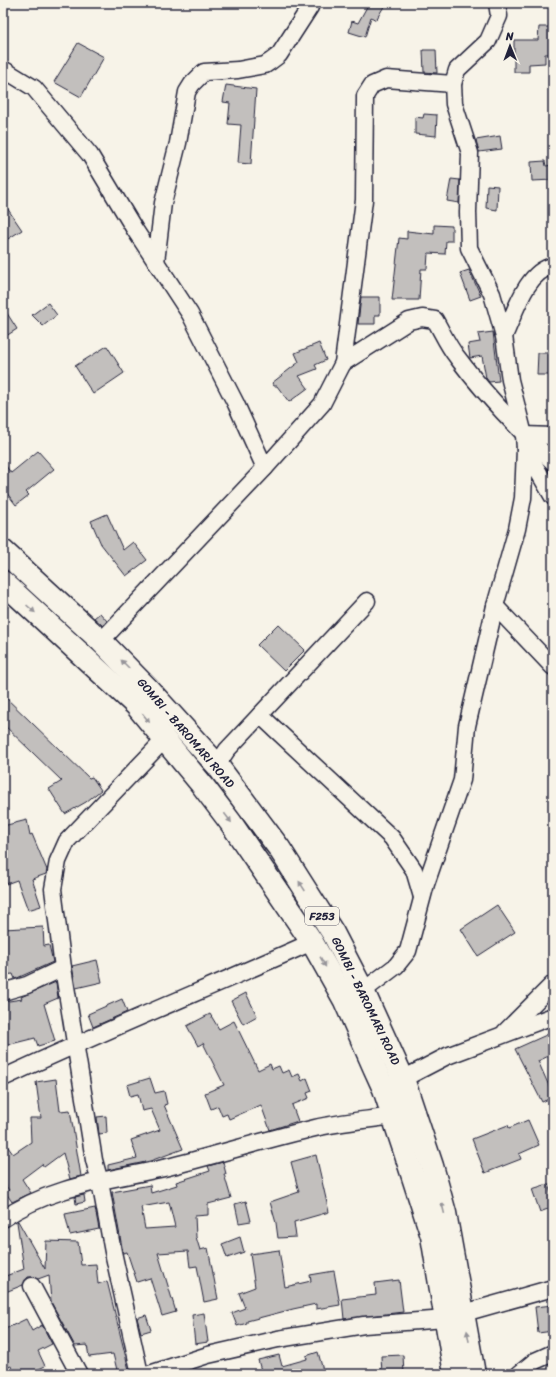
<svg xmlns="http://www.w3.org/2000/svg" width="556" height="1377" viewBox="0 0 556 1377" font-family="Sriracha,sans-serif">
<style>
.building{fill:#c2bfbd;stroke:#22223b;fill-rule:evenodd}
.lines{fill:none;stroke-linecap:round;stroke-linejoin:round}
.minor-casing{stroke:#22223b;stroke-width:19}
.primary-casing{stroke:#22223b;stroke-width:25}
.minor{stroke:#f7f3e8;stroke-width:16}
.primary{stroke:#f7f3e8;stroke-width:22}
.oneway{fill:#97959a}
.labels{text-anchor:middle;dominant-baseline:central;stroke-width:4;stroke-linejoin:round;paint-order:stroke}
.shield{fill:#f7f3e8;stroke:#62616f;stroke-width:1}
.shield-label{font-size:11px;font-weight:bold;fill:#22223b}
.street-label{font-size:12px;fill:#22223b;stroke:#f7f3e8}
</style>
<rect width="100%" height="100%" fill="#f7f3e8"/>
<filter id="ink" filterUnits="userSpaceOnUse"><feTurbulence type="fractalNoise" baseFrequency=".025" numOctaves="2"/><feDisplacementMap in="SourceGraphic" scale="8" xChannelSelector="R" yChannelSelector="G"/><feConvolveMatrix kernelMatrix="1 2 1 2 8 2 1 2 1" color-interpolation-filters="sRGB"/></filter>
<g filter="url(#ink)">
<g class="building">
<polygon points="369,3 386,3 376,20 371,17 365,37 349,32 352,21 358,23"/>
<polygon points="539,27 553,27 553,43 550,43 551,54 545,54 545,63 529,64 529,72 514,72 514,40 538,40"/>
<polygon points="78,43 104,57 81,97 54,82"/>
<polygon points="423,50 436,50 437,73 424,72"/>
<polygon points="226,85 256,89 251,164 238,163 241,125 228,124 230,103 223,102"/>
<polygon points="424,114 437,115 436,136 415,134 415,117 423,118"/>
<polygon points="500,136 502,149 479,152 476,140"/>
<polygon points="545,161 546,166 553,165 553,180 532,181 531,162"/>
<polygon points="451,179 460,180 459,203 447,201"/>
<polygon points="487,185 498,186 497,210 486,208"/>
<polygon points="3,202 22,230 3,242"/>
<polygon points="434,225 452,226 452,241 446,241 445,254 428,253 427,269 421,269 419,300 392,300 399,238 407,239 407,231 434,234"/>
<polygon points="469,270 481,296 470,300 460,273"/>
<polygon points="361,297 380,297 380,315 375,315 375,324 358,324"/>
<polygon points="48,303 57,315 43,326 32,315"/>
<polygon points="3,307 17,329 3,338"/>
<polygon points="493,332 499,381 489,382 486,378 482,356 470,358 468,344 480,342 478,334"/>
<polygon points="319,343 326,360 315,365 317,369 299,376 308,388 289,402 277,386 274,386 272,383 299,362 295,353"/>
<polygon points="107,346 124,373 93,394 75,366"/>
<polygon points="538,353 549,353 549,375 537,375"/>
<polygon points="38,451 54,469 26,492 29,495 16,505 3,488 3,462 11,473"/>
<polygon points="107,514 123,550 133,542 147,560 126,576 101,544 91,521"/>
<polygon points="100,613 107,621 103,626 94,618"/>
<polygon points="278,624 305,650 284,671 257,645"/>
<polygon points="3,695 89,778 92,777 101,790 86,802 65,814 49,789 62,781 3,724"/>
<polygon points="27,820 30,835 32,834 47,870 46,874 32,879 41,906 28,910 17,880 3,885 3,826"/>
<polygon points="497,905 515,932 478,956 461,929"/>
<polygon points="43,927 44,946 49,945 53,962 15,979 13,974 3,975 3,929"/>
<polygon points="97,960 102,982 76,988 72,966"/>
<polygon points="56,982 58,998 44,1004 55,1041 38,1046 35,1038 3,1046 3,1002 22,999 21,997"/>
<polygon points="246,993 257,1016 243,1024 231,1001"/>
<polygon points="122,999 127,1012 93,1027 88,1014"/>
<polygon points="210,1014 219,1029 234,1021 258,1070 270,1064 272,1069 279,1066 282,1073 289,1070 292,1077 299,1074 302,1081 307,1078 312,1091 307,1093 309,1098 292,1105 298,1121 270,1130 261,1105 229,1119 227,1114 222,1116 218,1106 211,1109 205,1093 224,1085 203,1043 198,1046 187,1026"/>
<polygon points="553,1032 553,1054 538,1061 553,1095 553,1097 542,1102 515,1049"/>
<polygon points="150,1078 155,1093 164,1091 167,1104 164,1105 183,1149 150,1161 108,1170 108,1165 137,1158 131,1140 160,1130 151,1109 142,1111 138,1094 130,1096 127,1085"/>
<polygon points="56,1079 60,1111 70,1110 81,1176 70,1179 63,1153 44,1167 42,1164 22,1179 31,1193 12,1202 6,1193 9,1190 3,1182 3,1140 13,1154 31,1142 30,1118 41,1118 36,1082"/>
<polygon points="106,1116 107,1133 99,1134 97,1117"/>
<polygon points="528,1120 539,1145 519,1154 521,1159 485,1173 472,1139 508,1125 509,1128"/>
<polygon points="316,1155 329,1212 294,1222 296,1237 278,1238 276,1223 270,1202 299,1192 291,1162"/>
<path d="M223,1162l3,12h-2l7,24 -23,6v11l-13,1 1,21 4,13 8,-2 10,51 -14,3 -7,-36 -7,1 -2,-16 -30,2 18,59 -14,4 -12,-38 -13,4 -10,-30 -4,1 -11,-61 38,-7 1,8 26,-8 -1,-3 34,-11 -2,-5zM169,1202l6,25 -30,2 -4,-22z"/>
<polygon points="548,1184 553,1200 553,1207 540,1212 532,1189"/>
<polygon points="84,1195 85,1202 76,1204 75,1197"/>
<polygon points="246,1201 251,1221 239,1223 235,1204"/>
<polygon points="95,1208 99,1229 70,1235 65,1214"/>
<polygon points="18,1221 45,1269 46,1241 78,1242 81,1265 96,1264 98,1284 107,1281 130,1374 118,1374 113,1354 89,1357 87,1345 75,1346 51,1302 49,1275 38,1279 33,1277 28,1277 23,1285 3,1293 3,1277 24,1269 17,1222"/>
<polygon points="240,1237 244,1252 227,1258 222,1244"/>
<polygon points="279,1250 285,1287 311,1281 310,1275 334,1271 340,1305 316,1309 316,1304 293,1309 247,1321 247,1323 237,1326 232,1313 245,1308 239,1293 255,1287 250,1254"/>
<polygon points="399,1280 403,1312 344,1319 342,1299 376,1295 375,1283"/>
<polygon points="553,1305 553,1331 538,1333 535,1307"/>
<polygon points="204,1313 208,1342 195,1344 192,1315"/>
<polygon points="146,1315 151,1330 141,1333 137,1318"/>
<polygon points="26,1319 32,1331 42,1325 52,1344 38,1351 45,1366 29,1374 15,1374 11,1366 3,1369 3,1330"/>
<polygon points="318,1352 324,1374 262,1374 258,1360 279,1355 282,1366 307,1359 306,1356"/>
<polygon points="403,1355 404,1374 382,1374 381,1356"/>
</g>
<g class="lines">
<defs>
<g id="minor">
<polyline points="3,69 34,88 90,155 135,230 190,314 236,404 265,468"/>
<polyline points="156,262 163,203 178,143 187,92 192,84 204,72 238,70 265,65 271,61 279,55 310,7"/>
<path d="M504,336c11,-23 22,-65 49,-70"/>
<path d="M343,363l66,-42 13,-3 13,2c7,12 13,26 22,37 28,38 62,73 96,105"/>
<polyline points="524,435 553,436"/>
<polyline points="525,449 553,497"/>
<polyline points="495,606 553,667"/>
<polyline points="101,641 265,468 322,404 343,363 364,200 365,96 372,85 386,79 453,84"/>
<polyline points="260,715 392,838 414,870 422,897"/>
<polyline points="217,765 227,750 367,601"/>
<polyline points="363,991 396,966 408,951 426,884 462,780 467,726 495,606 517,529 523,498 525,449 524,435 510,380 504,336 492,294 469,248 468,212 470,153 454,104 453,84 457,70 488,41 499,16 497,3"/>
<polyline points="3,992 27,985 63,968"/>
<polyline points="505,1032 553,984"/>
<path d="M3,1078c102,-48 206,-90 309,-136"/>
<polyline points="393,1084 447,1056 553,1016"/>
<path d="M3,1219c50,-35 112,-39 169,-53 48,-12 95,-27 143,-38 26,-6 52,-8 78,-12"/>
<polyline points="32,1286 79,1374"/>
<polyline points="140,1374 113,1252 100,1182 94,1160 63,968 53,889 58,861 67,841 164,740"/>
<polyline points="149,1374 208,1355 278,1339 364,1325 446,1319 464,1313 553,1288"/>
<polyline points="519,1374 535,1361 553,1353"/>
</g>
<g id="primary">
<polyline points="3,551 101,641 147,688 217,765 279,848 333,933 363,991 403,1079 432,1166 445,1213 474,1374"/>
<polyline points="3,582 136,705 203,786 231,823 312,942 345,1001 374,1067 384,1089 404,1149 432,1236 455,1374"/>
</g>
</defs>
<use href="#minor" class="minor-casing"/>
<use href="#primary" class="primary-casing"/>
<use href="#minor" class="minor"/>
<use href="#primary" class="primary"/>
</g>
<defs><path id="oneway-solid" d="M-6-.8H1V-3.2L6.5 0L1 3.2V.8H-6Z"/></defs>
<g class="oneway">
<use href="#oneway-solid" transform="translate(31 609) rotate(42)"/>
<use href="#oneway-solid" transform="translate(125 664) rotate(-135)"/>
<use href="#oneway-solid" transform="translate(146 718) rotate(51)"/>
<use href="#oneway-solid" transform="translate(228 818) rotate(53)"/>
<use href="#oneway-solid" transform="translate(302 886) rotate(-123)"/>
<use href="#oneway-solid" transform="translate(323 962) rotate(61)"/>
<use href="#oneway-solid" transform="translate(443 1208) rotate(-104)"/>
<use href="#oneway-solid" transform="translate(468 1336) rotate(-100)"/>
</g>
</g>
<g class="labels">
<rect class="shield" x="305" y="907" width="34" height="18" rx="3"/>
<g class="shield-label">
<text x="322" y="916">F253</text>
</g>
<g class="street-label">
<text transform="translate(186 733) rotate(49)">GOMBI - BAROMARI ROAD</text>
<text transform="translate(366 1001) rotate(64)">GOMBI - BAROMARI ROAD</text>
</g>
</g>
<rect width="556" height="1377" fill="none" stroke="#f7f3e8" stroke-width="16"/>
<rect x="8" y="8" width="540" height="1361" fill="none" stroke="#22223b" stroke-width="1.5" filter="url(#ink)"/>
<g transform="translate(510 46) rotate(359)" stroke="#f7f3e8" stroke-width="3" paint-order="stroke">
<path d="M0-3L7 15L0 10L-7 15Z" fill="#22223b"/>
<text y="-6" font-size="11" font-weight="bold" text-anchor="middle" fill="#22223b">N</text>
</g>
</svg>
